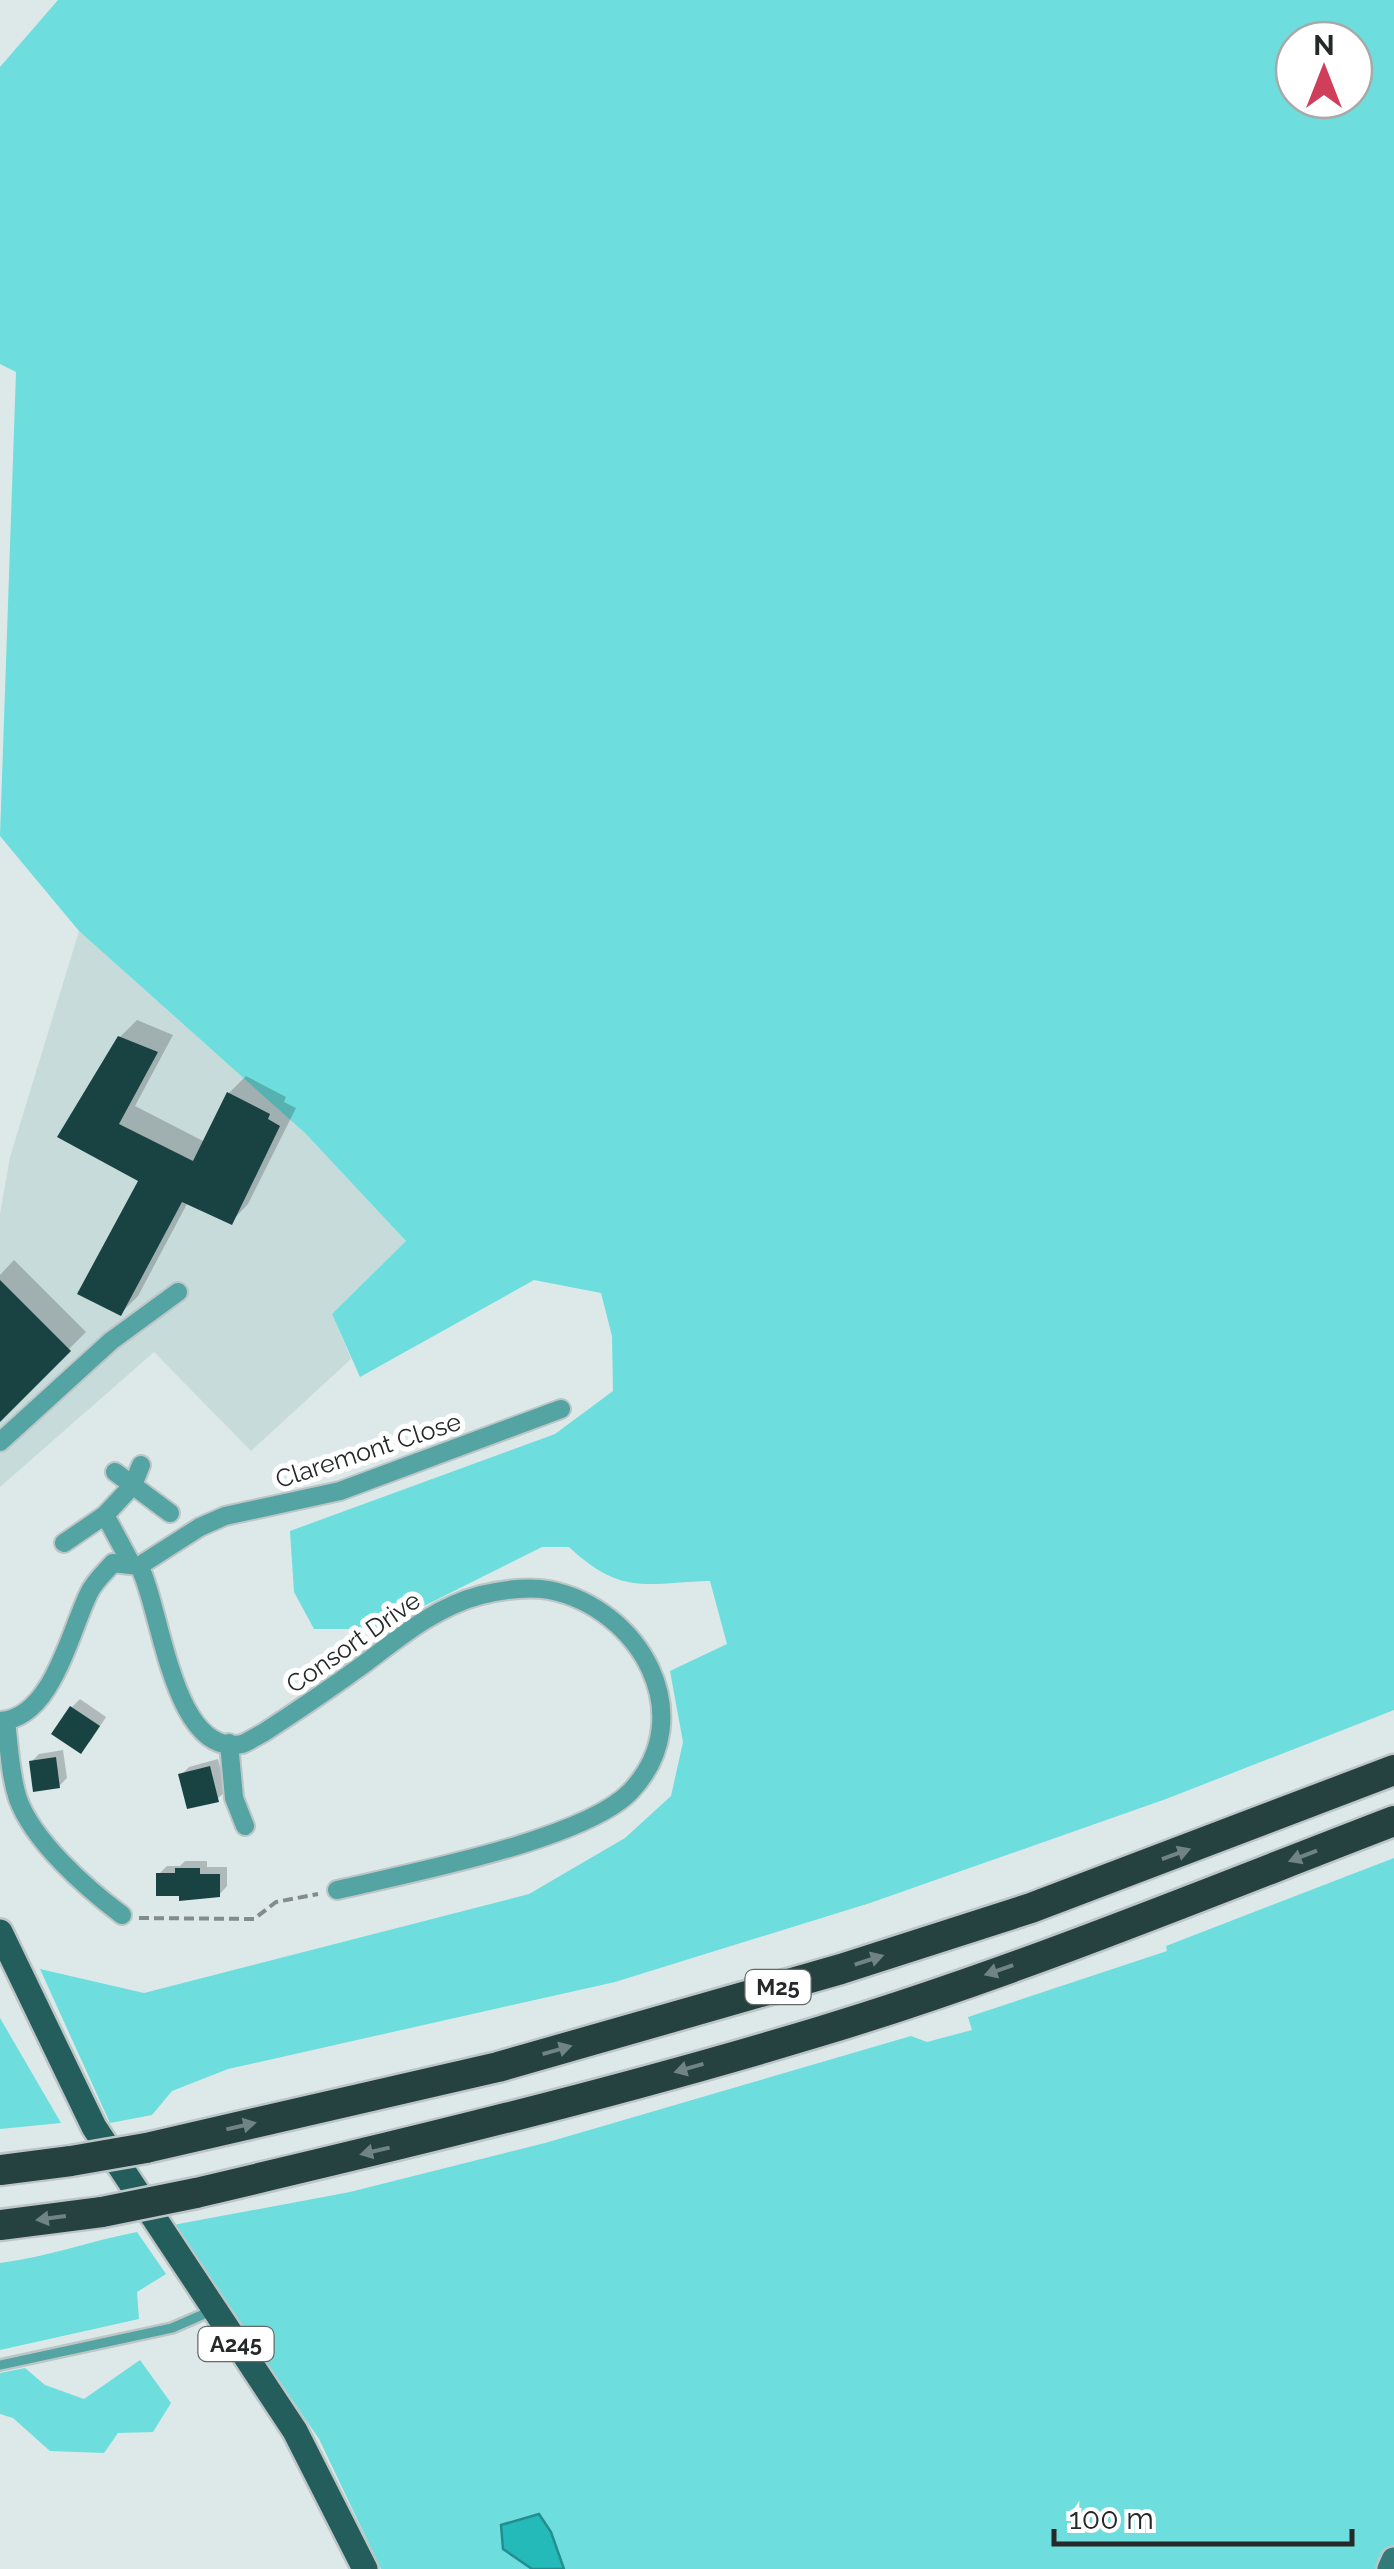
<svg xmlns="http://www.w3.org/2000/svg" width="1394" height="2569" viewBox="0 0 1394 2569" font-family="Raleway,sans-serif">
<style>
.built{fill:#c8dbdb}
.green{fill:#6ddedd;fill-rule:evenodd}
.water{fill:#24bab9;stroke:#248e8e;stroke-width:2.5}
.shadow{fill:#0003}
.building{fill:#194343}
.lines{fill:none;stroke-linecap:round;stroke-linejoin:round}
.lane-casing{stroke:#bcc6c6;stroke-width:14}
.street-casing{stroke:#bcc6c6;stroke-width:22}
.secondary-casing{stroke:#bcc6c6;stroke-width:30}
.primary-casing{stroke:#bcc6c6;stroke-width:30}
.highway-casing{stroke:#bcc6c6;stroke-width:35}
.path{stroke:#838b8b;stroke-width:4;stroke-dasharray:10 5;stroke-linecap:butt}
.lane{stroke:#53a4a3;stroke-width:9}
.street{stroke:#53a4a3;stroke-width:18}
.secondary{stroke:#327b7a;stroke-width:25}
.primary{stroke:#235d5c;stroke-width:25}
.highway{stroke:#254241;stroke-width:30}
.highway-bridge-casing{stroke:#bcc6c6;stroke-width:35;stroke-linecap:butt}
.highway-bridge{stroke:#254241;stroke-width:30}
.oneway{fill:#718484}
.labels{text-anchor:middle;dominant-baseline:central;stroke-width:10;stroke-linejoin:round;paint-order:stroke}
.shield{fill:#fff;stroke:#666969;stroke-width:2.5}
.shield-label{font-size:22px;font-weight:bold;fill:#252929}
.street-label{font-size:25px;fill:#252929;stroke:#fff}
</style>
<rect width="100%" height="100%" fill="#dde8e8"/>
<polygon class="built" points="79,931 305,1133 406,1241 332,1314 351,1359 251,1451 154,1352 0,1487 0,1214 10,1157"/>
<g class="green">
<path d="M58,0h1336v1710l-228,89 -296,104 -255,79 -387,87 -56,22 -20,24 -42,8 -70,-154 104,24 385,-99 96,-56 46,-42 12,-54 -13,-71 57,-27 -17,-63c-66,2 -88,15 -141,-34h-27l-164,82h-64l-20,-37 -4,-61 265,-97 58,-43 -1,-55 -11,-43 -67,-13 -174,97 -28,-63 74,-73 -101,-108 -226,-202 -79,-95 16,-464 -16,-8v-297zM1294,40h60v60h-60z"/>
<polygon points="1394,1858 1394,2569 381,2569 319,2439 173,2225 350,2192 545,2143 911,2036 927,2042 972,2030 968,2017 1167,1951 1166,1946"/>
<polygon points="0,2018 61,2123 0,2129"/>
<path d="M137,2232l29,42 -29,18 2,27 -139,31v-87c47,-6 90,-22 137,-31z"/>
<polygon points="140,2360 171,2403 153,2432 118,2433 104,2453 50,2451 13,2418 0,2414 0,2373 25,2368 45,2385 84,2399"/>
</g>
<polygon class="water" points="539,2514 551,2532 564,2569 532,2569 503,2549 501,2525"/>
<g class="shadow">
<polygon points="137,1020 173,1035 135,1106 205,1142 229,1093 246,1076 286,1097 284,1102 296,1108 248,1204 231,1222 188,1202 138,1296 121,1313 141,1180 61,1136 120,1037"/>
<polygon points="14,1260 86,1332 0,1418 0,1275"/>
<polygon points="80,1699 106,1717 89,1743 72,1707"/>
<polygon points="63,1750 67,1778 59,1786 31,1762 39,1754"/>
<polygon points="218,1759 226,1791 217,1799 181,1775 189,1767"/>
<polygon points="185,1861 207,1861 207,1867 227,1867 227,1886 219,1895 159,1874 167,1866 180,1866"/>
</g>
<g class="building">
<polygon points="118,1036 158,1052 119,1124 193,1161 227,1092 270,1114 268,1119 280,1126 232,1225 182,1202 121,1316 77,1294 138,1181 57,1137"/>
<polygon points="0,1280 71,1351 0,1422"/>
<polygon points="70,1706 100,1726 81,1754 51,1734"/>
<polygon points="56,1757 60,1788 33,1792 29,1761"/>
<polygon points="210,1766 219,1802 187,1809 178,1774"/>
<polygon points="175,1868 200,1868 200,1874 220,1874 220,1897 179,1901 179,1896 156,1896 156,1873 175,1873"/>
</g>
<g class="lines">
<defs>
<polyline id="lane" points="0,2365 172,2328 211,2311"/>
<g id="street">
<polyline points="0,1442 111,1341 178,1292"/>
<polyline points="115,1472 170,1513"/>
<polyline points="105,1515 133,1485 141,1465"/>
<polyline points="64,1543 105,1515 132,1565"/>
<polyline points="139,1566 200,1527 225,1516 340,1491 561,1409"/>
<path d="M0,1721c52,-2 70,-90 89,-128 5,-11 16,-21 24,-30l26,3c22,39 33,193 103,178 6,-2 15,-8 21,-11 34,-22 68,-45 101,-69 36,-27 71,-57 117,-69 21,-5 46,-9 68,-5 91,18 152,126 82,201 -46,49 -226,83 -294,99"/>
<path d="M6,1721c3,25 4,54 12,78 15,42 68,89 104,116"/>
<polyline points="229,1743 234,1798 245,1826"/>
</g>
<polyline id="secondary" points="1390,2569 1394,2560"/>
<polyline id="primary" points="0,1932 94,2127 295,2431 365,2569"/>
<g id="highway">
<polyline points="146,2148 498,2067 841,1969 1031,1908 1394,1770"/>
<polyline points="0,2170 71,2161"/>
<path d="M196,2193c208,-49 417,-99 622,-161 196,-59 386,-138 576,-211"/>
<polyline points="0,2225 102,2212"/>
</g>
</defs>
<use href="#lane" class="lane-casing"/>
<use href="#street" class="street-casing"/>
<use href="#secondary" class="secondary-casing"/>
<use href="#primary" class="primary-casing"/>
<use href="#highway" class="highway-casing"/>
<polyline class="path" points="139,1918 254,1919 276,1902 318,1894"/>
<use href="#lane" class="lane"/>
<use href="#street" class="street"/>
<use href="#secondary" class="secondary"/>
<use href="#primary" class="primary"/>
<use href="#highway" class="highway"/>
<defs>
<g id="highway-bridge">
<polyline points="71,2161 146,2148"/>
<polyline points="102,2212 196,2193"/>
</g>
</defs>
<use href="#highway-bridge" class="highway-bridge-casing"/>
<use href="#highway-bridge" class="highway-bridge"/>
</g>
<defs><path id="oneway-solid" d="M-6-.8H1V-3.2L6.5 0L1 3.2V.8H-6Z" transform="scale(2.5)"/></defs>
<g class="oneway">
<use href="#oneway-solid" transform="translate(1176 1854) rotate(-20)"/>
<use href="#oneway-solid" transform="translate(1303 1856) rotate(159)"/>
<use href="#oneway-solid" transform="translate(869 1960) rotate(-18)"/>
<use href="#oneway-solid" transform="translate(999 1970) rotate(161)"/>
<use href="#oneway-solid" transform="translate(557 2050) rotate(-16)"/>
<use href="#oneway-solid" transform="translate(689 2068) rotate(164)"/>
<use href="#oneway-solid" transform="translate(241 2126) rotate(-13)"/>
<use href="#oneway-solid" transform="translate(375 2151) rotate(167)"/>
<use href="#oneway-solid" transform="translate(51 2218) rotate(172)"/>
</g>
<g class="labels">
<g class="shield">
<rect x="745.5" y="1970" width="65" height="34" rx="8"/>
<rect x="198.5" y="2327" width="75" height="34" rx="8"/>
</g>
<g class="shield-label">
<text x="778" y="1987">M25</text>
<text x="236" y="2344">A245</text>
</g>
<g class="street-label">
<text transform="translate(368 1450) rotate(-18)">Claremont Close</text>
<text transform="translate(353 1642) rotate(-35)">Consort Drive</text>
</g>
</g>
<g transform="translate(1324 70)"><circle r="48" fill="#ffffff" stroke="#a8a9a9" stroke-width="2.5"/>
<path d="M0-8L18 38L0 25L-18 38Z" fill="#cf3f59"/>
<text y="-15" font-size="28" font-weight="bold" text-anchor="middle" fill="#252929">N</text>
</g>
<path d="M1054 2529v15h298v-15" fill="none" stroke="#252929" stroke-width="5"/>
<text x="1069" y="2529" font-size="30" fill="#252929" stroke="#ffffff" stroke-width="8" paint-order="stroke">100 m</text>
</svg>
